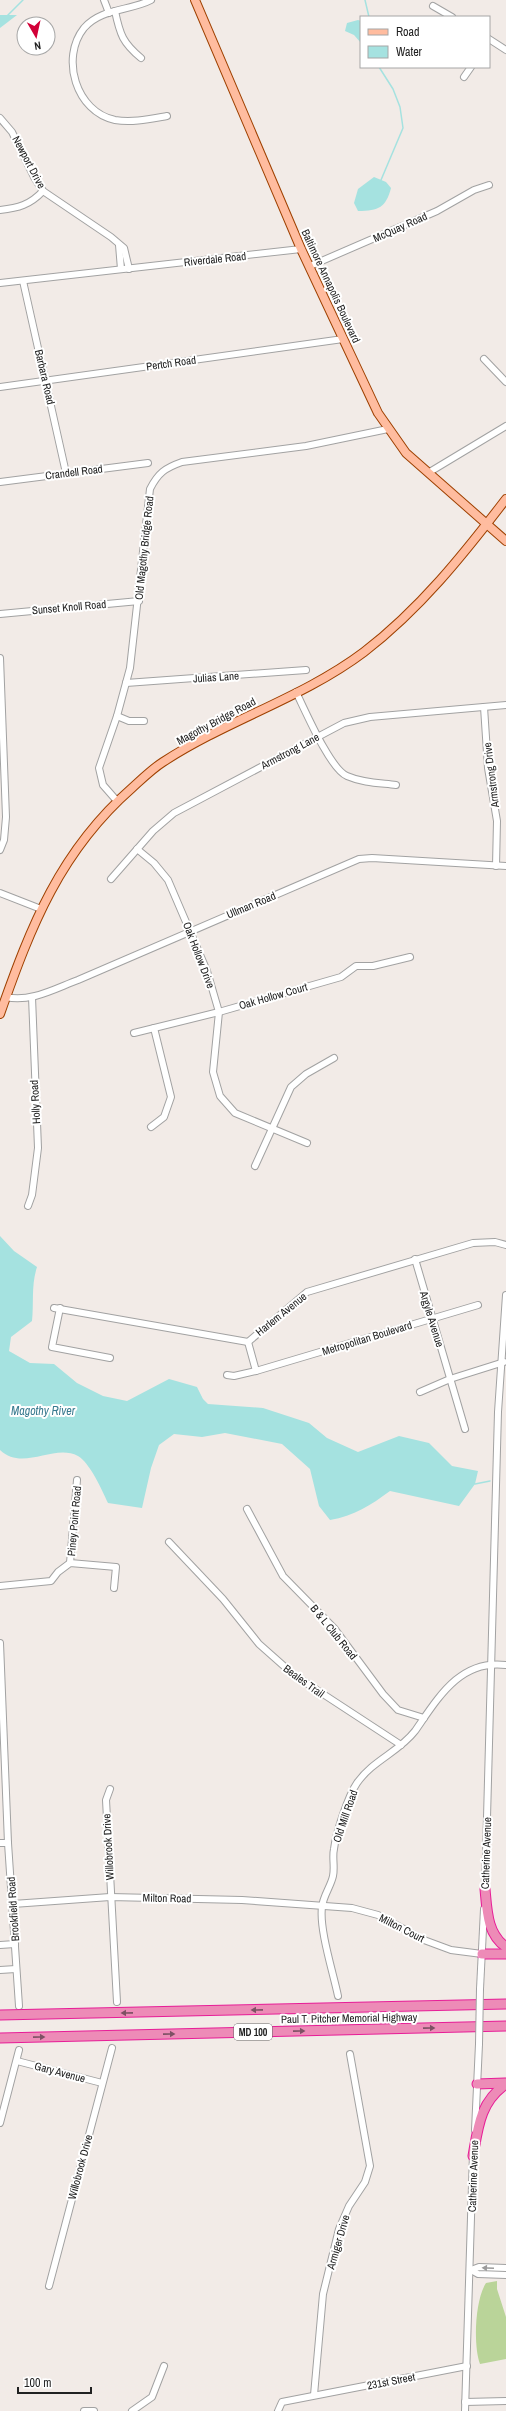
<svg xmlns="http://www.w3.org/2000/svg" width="506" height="2411" viewBox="0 0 506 2411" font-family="'Archivo Narrow',sans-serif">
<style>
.forest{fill:#bad499}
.water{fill:#a5e2e0}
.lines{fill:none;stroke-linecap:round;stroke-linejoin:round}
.stream{stroke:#a5e2e0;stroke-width:1.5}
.minor-casing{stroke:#a2a2a2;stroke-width:8}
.major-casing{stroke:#9e4000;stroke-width:10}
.highway-casing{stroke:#e71d97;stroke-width:11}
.minor{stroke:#fff;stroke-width:6}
.major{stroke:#ffbc9f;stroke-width:8}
.highway{stroke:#ed8bb7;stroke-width:9}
.minor-bridge-casing{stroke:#a2a2a2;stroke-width:8;stroke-linecap:butt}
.minor-bridge{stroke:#fff;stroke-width:6}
.oneway{fill:#7d5164}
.oneway2{fill:#9b9b9b}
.labels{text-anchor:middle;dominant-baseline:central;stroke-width:4;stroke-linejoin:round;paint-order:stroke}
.shield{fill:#fff;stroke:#646464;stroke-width:1}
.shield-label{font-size:10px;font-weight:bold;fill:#212121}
.street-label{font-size:11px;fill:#212121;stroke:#fff}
.water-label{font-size:12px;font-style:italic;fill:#387a8f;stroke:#fff}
</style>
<rect width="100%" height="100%" fill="#f2ebe7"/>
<path class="forest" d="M497,2281v8l9,28v42l-26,5c-7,-19 -5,-64 6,-81z"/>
<g class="water">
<polygon points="0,15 17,15 0,28"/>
<polygon points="358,20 361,21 361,43 354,35 345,31 347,23"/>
<path d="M374,177l12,5 5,6c-5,19 -12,23 -33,23l-4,-8 4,-14z"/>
<path d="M0,1236l14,15 23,16c-6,18 -3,36 -5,54l-21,16 -2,14 21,12 24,1 23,19 26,13 24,5 42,-22 28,8 6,12 5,5 55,4 46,15 18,15 31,14 41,-16 30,7 23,23 26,5 -3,13 -16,22 -69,-15c-19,14 -36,25 -60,29l-11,-14 -9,-37 -28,-25 -57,-11 -23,4 -28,-3 -15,11 -8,23 -9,40 -34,-5c-6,-13 -18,-40 -30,-47 -24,-13 -55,16 -78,-6z"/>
</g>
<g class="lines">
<g class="stream">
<polyline points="365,0 369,17"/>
<polyline points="7,16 23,0"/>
<polyline points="379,67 393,89 400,107 403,128 381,180"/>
<polyline points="475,1484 490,1481"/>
</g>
<defs>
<g id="minor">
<polyline points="104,0 109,13"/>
<path d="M151,0c-21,11 -50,8 -67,28 -24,30 -8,84 31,92 17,3 35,-1 52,-4"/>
<polyline points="433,6 452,17"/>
<path d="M115,11c5,24 8,32 26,47"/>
<polyline points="489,39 506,50"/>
<polyline points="464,77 471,67"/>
<polyline points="0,118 12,132 34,177 43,191 111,237 124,248 129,269"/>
<path d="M0,210c18,-2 30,-5 43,-19"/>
<polyline points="119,245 121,269"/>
<polyline points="310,266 437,211 474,190 489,185"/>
<polyline points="23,281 66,473"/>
<polyline points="0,283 301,249"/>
<polyline points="484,359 506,382"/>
<polyline points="0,387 343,339"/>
<polyline points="428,473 506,426"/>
<polyline points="0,482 148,463"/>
<polyline points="0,614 139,601"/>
<polyline points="0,658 6,817 4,840 0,850"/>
<polyline points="126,683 306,670"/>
<path d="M296,692c9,18 34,77 51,84 16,7 33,7 49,9"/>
<polyline points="484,707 488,768 497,821 496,866"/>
<polyline points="117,716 129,721 144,721"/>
<path d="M117,801l-14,-16 -4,-17 18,-52 13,-48 20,-179c8,-16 15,-21 32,-27l124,-16 82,-17"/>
<polyline points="137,849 154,863 168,880 207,971 219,1012 213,1072 220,1096 235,1113 307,1143"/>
<polyline points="111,879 153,831 174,813 344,723 370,717 506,705"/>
<polyline points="0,893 41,909"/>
<path d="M6,997c24,6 50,-9 72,-17l281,-121 13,-1 134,8"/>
<polyline points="134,1033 219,1012 341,977 356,966 373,966 410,957"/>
<polyline points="151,1127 164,1117 171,1097 154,1028"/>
<polyline points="255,1166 291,1087 306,1074 334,1058"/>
<polyline points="28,1206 32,1195 38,1148 32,997"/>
<polyline points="415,1259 465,1429"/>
<polyline points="54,1308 248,1342"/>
<polyline points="60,1308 52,1347 110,1358"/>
<polyline points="248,1342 307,1292 473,1243 495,1242 506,1245"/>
<polyline points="248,1342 256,1371"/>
<polyline points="227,1375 234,1376 256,1371 478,1305"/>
<polyline points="420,1392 450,1379 504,1362"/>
<polyline points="247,1509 283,1576 334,1628 383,1694 398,1710 424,1718"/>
<polyline points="169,1542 223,1599 259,1644 294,1675 401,1745"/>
<polyline points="70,1563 77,1480"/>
<polyline points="0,1586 51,1581 58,1572 70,1563 116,1567 114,1588"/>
<polyline points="0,1643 8,1843 19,2006"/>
<polyline points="110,1789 106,1800 117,2002"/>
<polyline points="0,1843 8,1843"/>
<polyline points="485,1891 498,1412 506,1295"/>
<polyline points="13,1904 110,1897 242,1900 352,1908 378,1915 424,1940 451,1950 482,1954"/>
<polyline points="0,1945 15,1944"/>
<polyline points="0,1970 16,1969"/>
<polyline points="480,1989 484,1909"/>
<path d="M338,1996c-5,-24 -19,-67 -16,-89 1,-11 9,-21 11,-31 2,-9 -1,-19 1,-27 2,-16 14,-53 23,-66 16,-23 42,-31 58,-52 23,-33 45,-72 91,-66"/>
<polyline points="17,2061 102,2083"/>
<polyline points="0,2123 19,2050"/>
<polyline points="475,2130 479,2044"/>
<polyline points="471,2270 478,2274 506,2275"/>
<polyline points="471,2270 479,2267 506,2268"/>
<polyline points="49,2286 112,2048"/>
<polyline points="314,2395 323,2294 339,2229 349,2206 365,2182 370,2166 350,2054"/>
<polyline points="465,2402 506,2401"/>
<polyline points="84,2411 94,2411"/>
<polyline points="132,2411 152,2397 164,2366"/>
<polyline points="278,2411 282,2402 467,2366"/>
<polyline points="465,2411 473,2153"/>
</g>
<g id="major">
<polyline points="195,0 301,249 378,413 406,453 506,541"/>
<path d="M0,1014c31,-88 60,-163 132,-226 10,-9 20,-19 31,-26 64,-42 140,-64 201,-110 56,-43 99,-97 142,-153"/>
</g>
<g id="highway">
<path d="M485,1889c2,21 2,45 21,58"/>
<polyline points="482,1954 506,1954"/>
<polyline points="0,2015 506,2004"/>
<polyline points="0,2038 506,2026"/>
<polyline points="477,2084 505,2083"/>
<path d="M473,2156c5,-29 7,-54 33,-72"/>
</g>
</defs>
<use href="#minor" class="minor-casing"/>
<use href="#major" class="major-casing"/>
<use href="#highway" class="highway-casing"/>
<use href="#minor" class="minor"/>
<use href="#major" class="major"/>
<use href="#highway" class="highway"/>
<defs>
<polyline id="minor-bridge" points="479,2044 480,1989"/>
</defs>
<use href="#minor-bridge" class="minor-bridge-casing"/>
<use href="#minor-bridge" class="minor-bridge"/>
</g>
<defs><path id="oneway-solid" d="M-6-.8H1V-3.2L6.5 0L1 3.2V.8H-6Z"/></defs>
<g class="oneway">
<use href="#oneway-solid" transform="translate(257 2010) rotate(179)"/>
<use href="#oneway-solid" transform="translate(127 2013) rotate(179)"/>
<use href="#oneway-solid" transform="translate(429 2028) rotate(-1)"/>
<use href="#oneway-solid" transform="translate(299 2031) rotate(-1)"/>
<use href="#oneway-solid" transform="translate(169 2034) rotate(-1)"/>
<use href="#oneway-solid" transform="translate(39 2037) rotate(-1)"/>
</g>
<use class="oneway2" href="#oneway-solid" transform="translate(488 2268) rotate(-177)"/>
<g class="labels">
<rect class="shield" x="234" y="2024" width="38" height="16" rx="3"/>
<g class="shield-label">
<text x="253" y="2032">MD 100</text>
</g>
<g class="street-label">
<text transform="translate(29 162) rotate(62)">Newport Drive</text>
<text transform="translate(400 227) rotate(-24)">McQuay Road</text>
<text transform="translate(215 259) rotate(-6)">Riverdale Road</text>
<text transform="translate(331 286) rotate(65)">Baltimore Annapolis Boulevard</text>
<text transform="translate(171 363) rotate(-8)">Pertch Road</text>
<text transform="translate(45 377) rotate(77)">Barbara Road</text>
<text transform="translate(74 472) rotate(-7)">Crandell Road</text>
<text transform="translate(144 548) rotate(-84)">Old Magothy Bridge Road</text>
<text transform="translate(69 607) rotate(-5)">Sunset Knoll Road</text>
<text transform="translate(216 677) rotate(-4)">Julias Lane</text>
<text transform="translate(216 721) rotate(-28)">Magothy Bridge Road</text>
<text transform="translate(290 751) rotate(-28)">Armstrong Lane</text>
<text transform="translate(491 775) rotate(-97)">Armstrong Drive</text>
<text transform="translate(251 905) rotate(-23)">Ullman Road</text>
<text transform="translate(199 955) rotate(69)">Oak Hollow Drive</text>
<text transform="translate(273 996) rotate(-16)">Oak Hollow Court</text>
<text transform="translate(35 1102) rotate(-93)">Holly Road</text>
<text transform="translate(281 1314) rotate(-39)">Harlem Avenue</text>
<text transform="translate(432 1319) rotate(73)">Argyle Avenue</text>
<text transform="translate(367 1338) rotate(-17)">Metropolitan Boulevard</text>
<text transform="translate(74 1521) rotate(-85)">Piney Point Road</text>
<text transform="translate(334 1632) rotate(51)">B &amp; L Club Road</text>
<text transform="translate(304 1681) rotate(36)">Beales Trail</text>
<text transform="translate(345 1816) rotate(-71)">Old Mill Road</text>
<text transform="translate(108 1847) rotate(-93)">Willobrook Drive</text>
<text transform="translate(486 1853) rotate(-88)">Catherine Avenue</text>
<text transform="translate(167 1898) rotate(1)">Milton Road</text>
<text transform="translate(13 1909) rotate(-94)">Brookfield Road</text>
<text transform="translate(402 1928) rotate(27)">Milton Court</text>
<text transform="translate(349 2018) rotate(-1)">Paul T. Pitcher Memorial Highway</text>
<text transform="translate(60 2072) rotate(15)">Gary Avenue</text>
<text transform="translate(80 2167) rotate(-75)">Willobrook Drive</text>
<text transform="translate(473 2176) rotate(-88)">Catherine Avenue</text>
<text transform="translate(338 2242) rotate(-74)">Armiger Drive</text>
<text transform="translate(391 2381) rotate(-11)">231st Street</text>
</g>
<g class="water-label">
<text x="43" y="1411">Magothy River</text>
</g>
</g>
<rect x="360" y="16" width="130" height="52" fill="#ffffff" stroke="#a6a6a6"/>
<rect x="368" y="29" width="20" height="6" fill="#ffbc9f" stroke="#a6a6a6"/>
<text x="396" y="36" font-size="12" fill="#212121">Road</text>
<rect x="368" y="46" width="20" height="12" fill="#a5e2e0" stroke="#a6a6a6"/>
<text x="396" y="56" font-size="12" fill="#212121">Water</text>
<g transform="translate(36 36) rotate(171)"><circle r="19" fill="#ffffff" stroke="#a6a6a6"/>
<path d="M0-3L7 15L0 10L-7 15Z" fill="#d20037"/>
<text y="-6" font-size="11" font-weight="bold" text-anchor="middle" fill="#212121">N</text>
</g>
<path d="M18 2387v6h73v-6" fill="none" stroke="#212121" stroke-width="2"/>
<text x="24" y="2387" font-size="12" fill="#212121" stroke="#ffffff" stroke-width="3" paint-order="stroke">100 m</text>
</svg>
